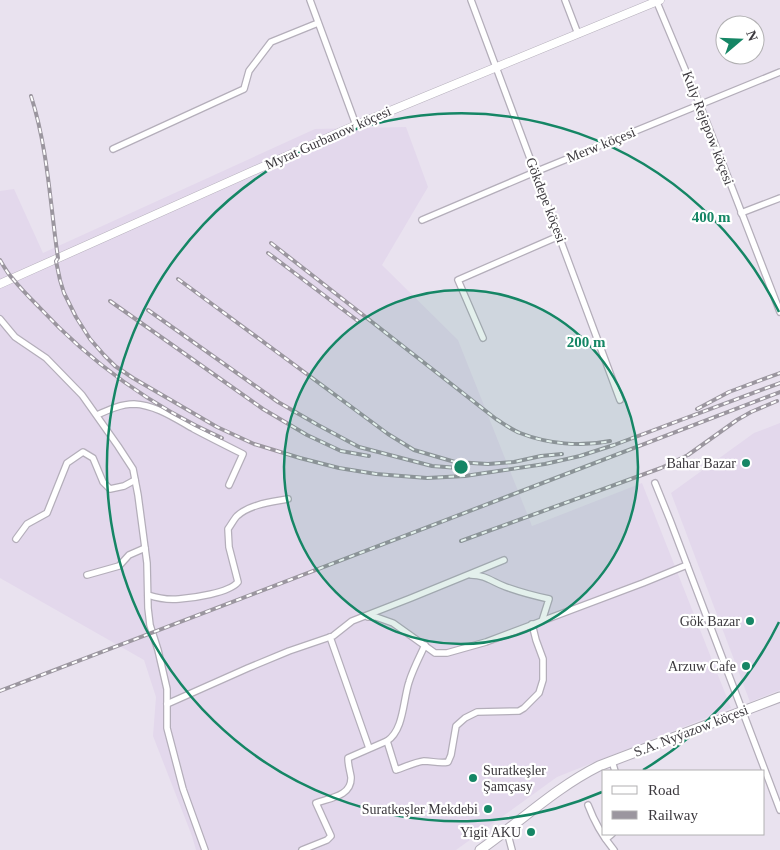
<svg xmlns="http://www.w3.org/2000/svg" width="780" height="850" viewBox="0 0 780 850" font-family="'Times New Roman',serif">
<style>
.built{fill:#e3d8ec}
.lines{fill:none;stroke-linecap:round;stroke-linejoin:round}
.minor-casing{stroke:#b4aeba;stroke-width:8}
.tertiary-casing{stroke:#b4aeba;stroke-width:9}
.primary-casing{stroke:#b4aeba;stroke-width:11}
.minor{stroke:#fff;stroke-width:5.5}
.tertiary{stroke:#fff;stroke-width:8}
.primary{stroke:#fff;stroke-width:9}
.rail-casing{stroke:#9b969f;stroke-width:4}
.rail{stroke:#fff;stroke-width:2;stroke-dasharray:5.5;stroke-linecap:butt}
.ring{fill:none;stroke:#158665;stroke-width:2.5}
.poi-dot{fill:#158665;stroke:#fff;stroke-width:2}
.labels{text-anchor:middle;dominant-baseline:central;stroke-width:4.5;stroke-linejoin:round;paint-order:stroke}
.street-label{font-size:14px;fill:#3c393e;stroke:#fff}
.poi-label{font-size:14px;fill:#3c393e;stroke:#fff;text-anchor:end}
.centre{fill:#158665;stroke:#fff;stroke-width:2.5}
.ring-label{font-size:15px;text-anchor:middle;font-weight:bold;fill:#158665;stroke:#fff;stroke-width:4.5;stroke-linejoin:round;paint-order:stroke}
</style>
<rect width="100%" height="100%" fill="#e9e2ef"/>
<g class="built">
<polygon points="406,127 428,187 382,265 458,340 532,526 642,483 731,708 557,777 456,850 196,850 192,836 153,736 156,697 144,660 0,578 0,191 14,189 43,253 315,129"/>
<polygon points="780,423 780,690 750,702 671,493 754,433"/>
</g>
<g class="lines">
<defs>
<g id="minor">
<polyline points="310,0 356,125"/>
<polyline points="471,0 620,400"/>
<polyline points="565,0 578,34"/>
<polyline points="656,0 700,105 780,312"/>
<polyline points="113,149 244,89 249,71 271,42 318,23"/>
<polyline points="741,213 780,198"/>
<polyline points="422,220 535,172 780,72"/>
<polyline points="0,319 15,337 46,358 82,395 118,446 133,469 138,495 147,563 148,608 150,625 158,650 167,689 167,728 183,789 205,850"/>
<polyline points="483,338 458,280 559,236"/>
<path d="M97,415c11,-5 24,-11 37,-11 22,1 42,15 60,25 17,9 33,17 49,25l-14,31"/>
<polyline points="655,483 670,520 780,810"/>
<polyline points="16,539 27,524 47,513 67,463 83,452 93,458 103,482 110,489 124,486 135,480"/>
<polyline points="87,575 119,566 129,555 145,548"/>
<path d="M471,575c15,0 21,7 35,12 14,5 29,9 43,12l-7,22"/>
<path d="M148,595c9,3 21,5 31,4 14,-1 50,-6 59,-17l-9,-35 -1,-18c3,-4 6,-10 9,-13 13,-12 35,-14 51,-17"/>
<polyline points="368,617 376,617 393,623 435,653 447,653 486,642 643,583 687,565"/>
<polyline points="330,637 369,748"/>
<polyline points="167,704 248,668 289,651 333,636 352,621 411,598 504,560"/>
<path d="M387,741l9,29c9,-3 19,-8 28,-9 8,0 16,3 24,1l3,-7 5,-29 9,-8 12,-6 42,-1 5,-3 15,-15 4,-13v-21l-7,-19 -4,-16"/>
<polyline points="612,761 615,771"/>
<path d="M588,805c6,16 15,32 26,45"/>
<polyline points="507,831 512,850"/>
<polyline points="606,839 612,834"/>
<path d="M302,850l25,-10 4,-4 -15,-33c14,-5 36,-7 35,-26 -1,-6 -3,-12 -3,-19l39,-17c17,-11 16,-41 22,-59 4,-13 10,-24 16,-37"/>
</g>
<polyline id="tertiary" points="0,284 356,125 660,0"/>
<path id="primary" d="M480,850c40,-28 75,-62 119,-84l181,-69"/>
</defs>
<use href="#minor" class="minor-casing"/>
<use href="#tertiary" class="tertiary-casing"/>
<use href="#primary" class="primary-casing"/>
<use href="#minor" class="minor"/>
<use href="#tertiary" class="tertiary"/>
<use href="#primary" class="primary"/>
<defs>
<g id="rail">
<path d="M31,96c17,53 19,108 27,162l-2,3 4,19 4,13 12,24 14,22 14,16 11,11 18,12 84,49 37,17 46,14 39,10 37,6 51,4 38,-2 80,-12 35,-8 34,-11 166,-62"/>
<path d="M271,243l225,176c8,5 16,11 24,14 28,11 61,14 90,8"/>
<polyline points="268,253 358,321"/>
<path d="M0,260c4,7 8,14 13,19 8,10 17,19 26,28 52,56 114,100 183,131"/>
<polyline points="178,279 388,434 414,450 455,462 488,464 514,462 541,456 562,454"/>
<polyline points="110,301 263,409 307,435 341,451 369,456"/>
<polyline points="148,310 278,402 318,425 359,447 432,466 459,468"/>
<polyline points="697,409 729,392 780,373"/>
<polyline points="461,541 661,468 688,455 737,420 751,412 777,401"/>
<polyline points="0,691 780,392"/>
</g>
</defs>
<use href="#rail" class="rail-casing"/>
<use href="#rail" class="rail"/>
</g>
<circle cx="461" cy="467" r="177" fill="#158665" fill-opacity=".12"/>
<g class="ring">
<circle cx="461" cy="467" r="177"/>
<path d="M779 622A354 354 0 0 1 643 770M602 792A354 354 0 1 1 779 312"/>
</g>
<g class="poi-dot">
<circle cx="746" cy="463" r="5"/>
<circle cx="750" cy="621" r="5"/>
<circle cx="746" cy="666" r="5"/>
<circle cx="473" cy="778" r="5"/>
<circle cx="488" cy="809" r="5"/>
<circle cx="531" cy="832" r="5"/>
</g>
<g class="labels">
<g class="street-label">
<text transform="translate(708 128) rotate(69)">Kuly Rejepow köçesi</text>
<text transform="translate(328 138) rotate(-24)">Myrat Gurbanow köçesi</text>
<text transform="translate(601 145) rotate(-22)">Merw köçesi</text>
<text transform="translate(546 200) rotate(69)">Gökdepe köçesi</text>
<text transform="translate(691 731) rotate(-21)">S.A. Nyýazow köçesi</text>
</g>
<g class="poi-label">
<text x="736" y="463">Bahar Bazar</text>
<text x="740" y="621">Gök Bazar</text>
<text x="736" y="666">Arzuw Cafe</text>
<text x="483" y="770" text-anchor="start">Suratkeşler<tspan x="483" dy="16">Şamçasy</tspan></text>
<text x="478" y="809">Suratkeşler Mekdebi</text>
<text x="521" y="832">Yigit AKU</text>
</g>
</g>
<circle cx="461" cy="467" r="8" class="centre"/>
<g class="ring-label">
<text x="711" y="222">400 m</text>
<text x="586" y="347">200 m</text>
</g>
<rect x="602" y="770" width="162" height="65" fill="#ffffff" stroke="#b1b0b2"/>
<rect x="612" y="786" width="25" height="8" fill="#ffffff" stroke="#b1b0b2"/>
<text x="648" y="795" font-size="15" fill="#3c393e">Road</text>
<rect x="612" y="811" width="25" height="8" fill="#9b969f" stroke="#b1b0b2"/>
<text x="648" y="820" font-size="15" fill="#3c393e">Railway</text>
<g transform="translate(740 40) rotate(71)"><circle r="24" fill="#ffffff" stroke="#b1b0b2"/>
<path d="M0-4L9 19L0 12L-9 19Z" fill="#158665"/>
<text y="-8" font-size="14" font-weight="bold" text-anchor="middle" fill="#3c393e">N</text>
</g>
</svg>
